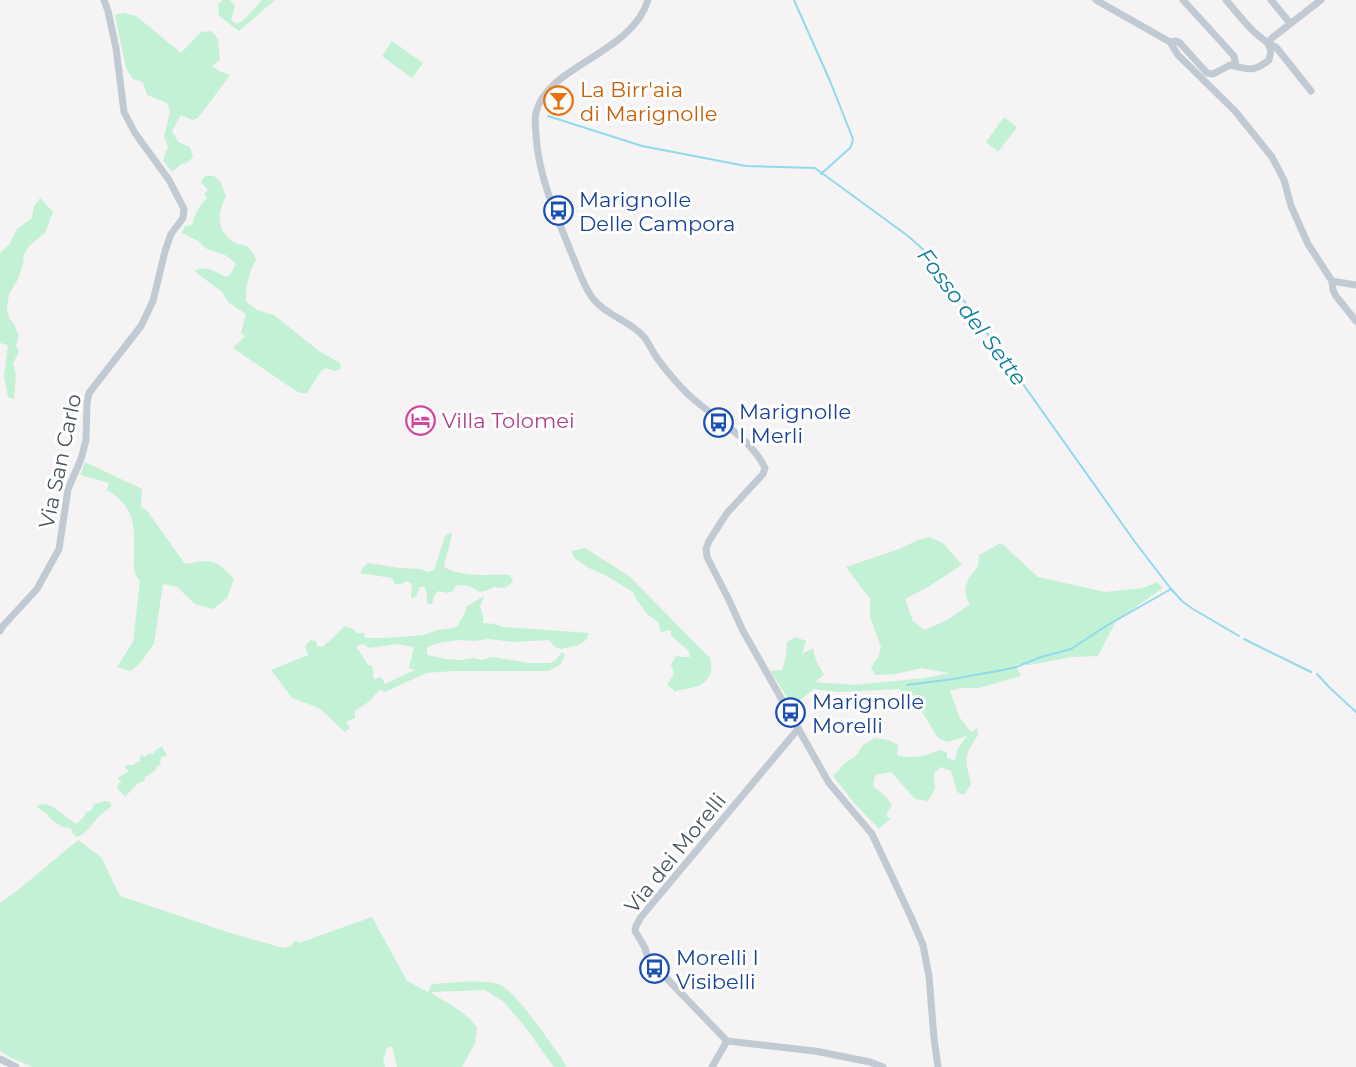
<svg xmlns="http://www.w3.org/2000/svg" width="1356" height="1067" viewBox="0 0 1356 1067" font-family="Montserrat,sans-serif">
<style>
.green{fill:#c3f1d5;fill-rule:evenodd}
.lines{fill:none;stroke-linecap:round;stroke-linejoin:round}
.stream{stroke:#90daee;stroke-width:2}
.street{stroke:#c1cad2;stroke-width:7}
.labels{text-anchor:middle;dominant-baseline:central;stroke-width:6;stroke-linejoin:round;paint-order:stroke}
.food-label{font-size:21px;fill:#c56008;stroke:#fff;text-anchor:start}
.transit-label{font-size:21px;fill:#164399;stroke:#fff;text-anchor:start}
.hotel-label{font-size:21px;fill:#b23c85;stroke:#fff;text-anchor:start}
.street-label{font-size:21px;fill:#4a5661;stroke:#fff}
.water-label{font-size:22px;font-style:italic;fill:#0c7c9b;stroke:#fff}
</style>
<rect width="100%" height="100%" fill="#f5f3f3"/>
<g class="green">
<polygon points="223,0 230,0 235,6 231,20 237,24 246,18 262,0 275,0 239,31 219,16 218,4"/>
<polygon points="124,13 136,16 181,53 201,32 211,31 218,39 220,60 212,66 219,71 230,75 198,118 192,120 181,115 172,131 178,142 190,147 193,157 187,163 181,164 172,172 163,160 168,147 164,137 170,112 167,103 147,95 143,82 133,79 126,68 115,15"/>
<polygon points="392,41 423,63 412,78 382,56"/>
<polygon points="1004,117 1017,127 998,152 986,142"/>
<path d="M205,176h9l6,5 6,15c-9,17 -10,35 8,46 4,3 10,2 14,5 3,3 6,9 8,12 -7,16 -10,24 -10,42l11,9 17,5 45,36 21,12 1,6 -7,2 -8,-3 -5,3 -14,22h-7l-7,-4 -60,-41 12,-12 -4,-3 5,-19 -17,-11 -7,-11 -28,-21c12,-6 20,0 32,6l5,-3 5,-11 -11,-8 -18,-6 -9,-8 -16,-8 3,-7 7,-1c3,-11 7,-19 15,-27l-3,-4 4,-4 -7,-8z"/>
<polygon points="40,198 53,212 45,233 29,246 24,254 23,264 18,279 9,294 7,308 9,318 13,322 19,336 16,345 19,352 13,363 16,374 14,399 8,397 4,376 8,345 0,343 0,253 9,245 17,229 32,218 34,206"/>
<path d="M85,462l57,27 -1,17 7,6 37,52c26,-5 31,-5 49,15l-7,19 -14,11 -18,-5 -18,-17 -14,-3 -9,60 -13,18 -10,9 -14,-4 16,-25 7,-61c-7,-9 -6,-12 -6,-23 0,-31 3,-50 -27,-68l2,-7 -29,-8z"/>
<path d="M452,532c-1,12 -6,23 -8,35 18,11 45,7 66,8l3,7c-7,6 -10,7 -19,5l-6,3 -8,2c-8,-5 -15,-8 -24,-6l-3,5 -5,2 -9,-2 -4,3 -3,10h-5v-8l-2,-9h-5l-4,9 -5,3 1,-15 -5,-3 -6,3h-6l-3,-6 -32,-5 3,-5 5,-5 32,5 21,1 6,3 7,-2 11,-34z"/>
<path d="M929,537l14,6 19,22 -34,22 -23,12 8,22 11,9 25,-11 21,-15 -4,-7 -1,-9 4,-10 9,-12 1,-11 22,-12 37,34 67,15 38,-4 14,-6 6,6 -47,33 -18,35 -27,1 -41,8 -15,-1 6,12 -42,12h-18l-11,3 10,27 11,14 6,-4 1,7c-15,22 -13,24 -7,49l-7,11 -7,-3 -6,-21 -10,-4 -7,6 1,16 -7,12 -13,-2 -24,-27 -16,3 -2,11 11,9 8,10 -6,10 4,4 -11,10 -24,-25 -22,-28 13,-14 10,-6 7,-11 12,-7 13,2 10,5 -1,10c15,4 28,2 42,-5l8,2v6l8,3 2,-11 10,-14 -19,6 -10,-4 -22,-36 -13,-1 -3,-12 -63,3 -23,-3 -21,17 -23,-35 12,-1 4,-14 1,-14 8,-5 11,4 -4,13 11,-6 3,12 8,15 -9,7 39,3 71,-7 24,-5 -27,-5 -26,6 -21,1 -4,-8 7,-9 3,-11 -11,-30v-18l-24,-32 53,-18 19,-9z"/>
<path d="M585,548l44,28 81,82c4,10 0,22 -10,27 -5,3 -18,4 -26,7l-1,-3 -6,-4 7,-12 -3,-8 5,-9 6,1h8l-1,-6 -18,-15v-6l-10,2 -3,-10 -11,-8 -10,-14 -4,-8 -28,-17 -14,-6 -17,-11 -2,-7z"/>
<path d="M484,596l-4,11 3,8v8l12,1 8,3 86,6 -3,7 -8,5 -17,4 -6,-2 -6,-7 -35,2 -26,-3 -14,2 -14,-1 -22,3 -11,4v8l19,4 15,1 13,-2 8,2 10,-3 37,6h21l6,-3 6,-8 3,3 -4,9 -12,7h-95l-28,2 -41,19 -6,-2 -9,11 -15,10v7l-9,4 4,6 -5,4 -26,-24 -27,-10 -21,-28 37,-15 -3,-9 6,-6 5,1 1,5 5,1 11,-9 12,-12 8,3 4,4h7l1,5h20l39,-3 14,-5 19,-3c3,-8 9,-13 10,-21zM364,644l5,4 28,-4 17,3 -5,21 6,2 -30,14 -4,-7 -7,2 -2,-13 -4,-1 -12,-19z"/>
<polygon points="161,747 163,748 164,752 167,754 166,756 161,757 160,765 156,767 156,770 145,777 144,781 137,784 125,797 117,788 118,784 122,782 118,779 119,777 129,771 125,768 126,765 133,765 136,762 139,762 141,755 143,755 144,757 150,753 152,755 158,748"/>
<path d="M105,801l5,1 1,4c-3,4 -8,6 -12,10 -7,7 -11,17 -22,21l-6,-5 1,-2 -2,-2 -7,-1 -10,-6 -7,-8 -9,-6v-2l9,-1 7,3 23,17 7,-6 3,-6 5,-1 3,-7z"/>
<path d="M78,840l23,17 19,39 110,37 53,15 8,-2 4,-6 4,3 73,-26 35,64 21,11 4,-8c19,-1 48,-5 66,0 16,4 51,58 63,73l5,10h-11l-2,-1 -27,-38 -22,-26 -14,-9 -5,-3 -55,2c16,11 36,19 47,36l-2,15 -13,24h-65l-5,-21 -5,2 -4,13 2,6h-352l-22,-9 -11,-7v-148l23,-17z"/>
</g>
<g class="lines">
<g class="stream">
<polyline points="794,0 830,81 853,139 851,147 821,174"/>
<polyline points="548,116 642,146 746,166 815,168 908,236 926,252 940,267 1135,542 1171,589 1183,602 1193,609 1239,636"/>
<polyline points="1244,639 1311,672"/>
<polyline points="1317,674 1329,687 1356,712"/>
<polyline points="907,685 953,679 1003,670 1016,667 1041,657 1071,649 1106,626 1171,589"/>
</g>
<g class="street">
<path d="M648,0c-16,54 -102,66 -112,113 -2,7 0,16 0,23 3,43 21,81 37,121 6,14 12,33 22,44 13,15 35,20 48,35 5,5 8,13 12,19 8,12 24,31 35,41 25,23 60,41 75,72l-2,6 -36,39 -18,28 -3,8 1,8 22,43 13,29 87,154 43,51 39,83 12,28 6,31 5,62 4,29"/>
<polyline points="1096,0 1170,42 1178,55 1235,111 1272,157 1284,180 1291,206 1308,244 1332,281 1333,290 1336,296 1356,321"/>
<polyline points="1183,0 1234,56 1236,66"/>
<path d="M1226,0c15,17 29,38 50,47l35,44"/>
<polyline points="1271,0 1290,23"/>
<path d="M1170,42l6,-1 4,2 27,30 6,1 17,-9c18,4 23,8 39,-5l2,-10 -3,-6 4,-6 49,-38"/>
<polyline points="1332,281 1356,285"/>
<polyline points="0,631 2,627 37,589 59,549 68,489 81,459 86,440 87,403 89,393 141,326 153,301 165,251 171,234 183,218 184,209 169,180 135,133 124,112 116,48 108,11 104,0"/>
<polyline points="798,729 641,917 636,926 635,931 645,948 648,959 727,1041 815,1051 870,1062 883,1067"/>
<polyline points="0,1059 16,1067"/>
<polyline points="712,1067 727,1041"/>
</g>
</g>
<defs>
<symbol id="bar-ring" viewBox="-11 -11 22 22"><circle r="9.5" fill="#fff" stroke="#e8710a" stroke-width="1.5"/><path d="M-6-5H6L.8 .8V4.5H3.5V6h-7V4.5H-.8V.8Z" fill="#e8710a"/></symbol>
<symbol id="bus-ring" viewBox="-11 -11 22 22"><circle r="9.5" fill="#fff" stroke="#1a4fb4" stroke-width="1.5"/><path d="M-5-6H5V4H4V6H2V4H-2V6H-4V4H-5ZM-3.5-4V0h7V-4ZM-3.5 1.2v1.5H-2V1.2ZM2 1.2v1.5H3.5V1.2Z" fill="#1a4fb4"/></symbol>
<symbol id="hotel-ring" viewBox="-11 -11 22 22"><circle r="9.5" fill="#fff" stroke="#d1479c" stroke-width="1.5"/><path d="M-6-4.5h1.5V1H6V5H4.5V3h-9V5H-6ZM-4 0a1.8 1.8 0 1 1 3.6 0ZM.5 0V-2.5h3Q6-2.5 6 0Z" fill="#d1479c"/></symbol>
</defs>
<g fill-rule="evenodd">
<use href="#bar-ring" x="542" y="84" width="33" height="33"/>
<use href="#bus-ring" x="542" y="194" width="33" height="33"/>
<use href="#hotel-ring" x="404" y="404" width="33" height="33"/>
<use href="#bus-ring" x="702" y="406" width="33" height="33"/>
<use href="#bus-ring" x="774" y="696" width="33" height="33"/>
<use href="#bus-ring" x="638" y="952" width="33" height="33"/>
</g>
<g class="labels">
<g class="food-label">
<text x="580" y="89">La Birr'aia<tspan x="580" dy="24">di Marignolle</tspan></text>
</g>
<g class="transit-label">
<text x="579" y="199">Marignolle<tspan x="579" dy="24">Delle Campora</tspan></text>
<text x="739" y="411">Marignolle<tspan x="739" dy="24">I Merli</tspan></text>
<text x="812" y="701">Marignolle<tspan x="812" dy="24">Morelli</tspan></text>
<text x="676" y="957">Morelli I<tspan x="676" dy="24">Visibelli</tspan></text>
</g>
<g class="hotel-label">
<text x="442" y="420">Villa Tolomei</text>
</g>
<g class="street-label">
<text transform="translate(60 461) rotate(-78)">Via San Carlo</text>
<text transform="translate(675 853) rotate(-51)">Via dei Morelli</text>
</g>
<g class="water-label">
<text transform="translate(972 317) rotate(53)">Fosso del Sette</text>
</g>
</g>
</svg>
